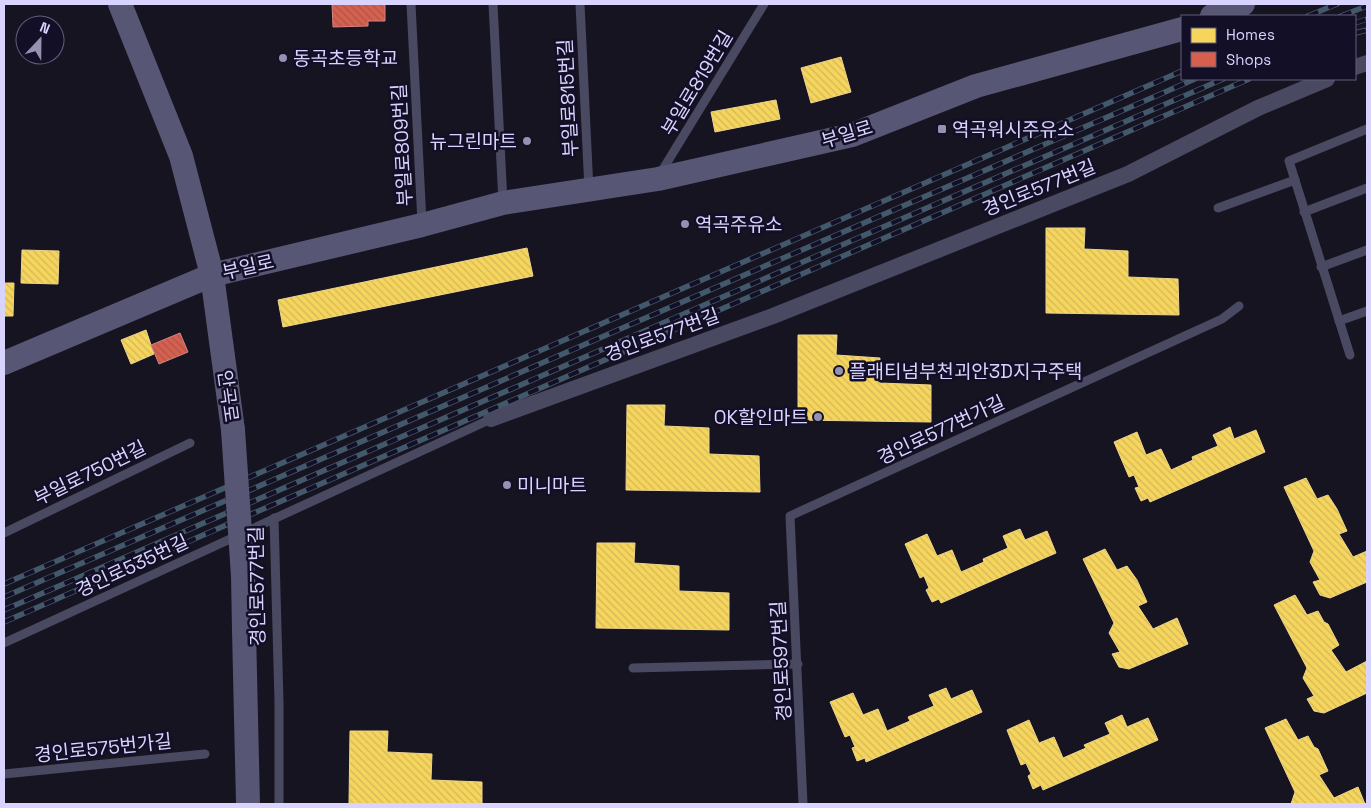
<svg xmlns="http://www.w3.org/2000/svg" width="1371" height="808" viewBox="0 0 1371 808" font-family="'Space Grotesk','Noto Sans KR',sans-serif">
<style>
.homes{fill:url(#homes-back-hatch);stroke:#edd58d}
.shops{fill:url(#shops-back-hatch);stroke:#d78382}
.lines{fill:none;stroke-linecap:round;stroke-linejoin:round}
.lane{stroke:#4a4962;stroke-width:9}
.street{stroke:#4a4962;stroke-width:16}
.secondary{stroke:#575674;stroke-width:24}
.rail-casing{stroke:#43596b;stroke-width:5.5}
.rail{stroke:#130f26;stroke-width:4;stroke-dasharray:11;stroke-linecap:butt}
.secondary-bridge{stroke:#575674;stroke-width:24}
.poi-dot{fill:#9591b1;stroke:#130f26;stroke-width:2}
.labels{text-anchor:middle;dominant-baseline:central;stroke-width:5;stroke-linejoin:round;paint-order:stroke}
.poi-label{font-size:19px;fill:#d9d4ff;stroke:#130f26;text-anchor:start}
.street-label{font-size:19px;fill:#d9d4ff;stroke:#130f26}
</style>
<defs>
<pattern id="homes-back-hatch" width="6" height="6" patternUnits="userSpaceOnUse" patternTransform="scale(1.25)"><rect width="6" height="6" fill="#f6d55c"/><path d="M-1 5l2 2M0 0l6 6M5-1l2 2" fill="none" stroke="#d2b759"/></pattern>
<pattern id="shops-back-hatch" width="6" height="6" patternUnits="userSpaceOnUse" patternTransform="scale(1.25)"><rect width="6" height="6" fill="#d6604d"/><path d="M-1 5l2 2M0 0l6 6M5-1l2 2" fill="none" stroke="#a9564d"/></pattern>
</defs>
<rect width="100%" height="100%" fill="#161421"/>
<g class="homes">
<polygon points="841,57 851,92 811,103 801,68"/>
<polygon points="776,100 780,119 715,132 711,112"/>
<polygon points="1046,228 1085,228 1084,249 1128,251 1128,277 1178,279 1179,315 1046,313"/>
<polygon points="527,248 533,276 283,327 278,300"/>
<polygon points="22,250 59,251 58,284 21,283"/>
<polygon points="4,283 14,283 13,316 4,316"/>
<polygon points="146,330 154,354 131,364 121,340"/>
<polygon points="798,335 837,335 836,355 880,358 880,383 931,385 931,422 798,420"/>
<polygon points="627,405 665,405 664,426 709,428 709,454 759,456 760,492 626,490"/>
<polygon points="1230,427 1234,439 1256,430 1265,452 1150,502 1148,498 1141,501 1135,488 1139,487 1134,475 1129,477 1114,442 1137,432 1146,455 1161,449 1171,470 1193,460 1192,457 1218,446 1213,435"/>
<polygon points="1306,478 1317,499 1328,495 1337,509 1347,531 1339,534 1353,557 1367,551 1367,582 1330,598 1320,595 1313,582 1320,580 1310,562 1314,551 1284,487"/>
<polygon points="1020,529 1025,540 1047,531 1056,553 941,603 939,599 932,602 926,590 929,588 924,576 920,578 905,544 927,534 937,556 952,550 961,572 984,562 983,559 1008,548 1003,536"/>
<polygon points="597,543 635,543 634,563 679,566 679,591 729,593 729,630 596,628"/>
<polygon points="1105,549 1117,570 1127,566 1137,580 1147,602 1138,606 1153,629 1177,618 1188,644 1129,669 1119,667 1112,654 1120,652 1109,633 1114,623 1083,559"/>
<polygon points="1295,595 1307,615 1318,611 1324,622 1328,624 1339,645 1331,650 1346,672 1367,661 1367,693 1324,713 1314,711 1307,699 1314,696 1303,678 1307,668 1274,605"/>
<polygon points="946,688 951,699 972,690 982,712 866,762 865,758 857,761 852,748 855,747 850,735 845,737 830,702 853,693 863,715 878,709 887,731 910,721 908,717 934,706 929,695"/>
<polygon points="1122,715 1127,727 1148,718 1158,740 1043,790 1041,785 1033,789 1028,776 1031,774 1026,763 1021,765 1007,730 1029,720 1039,743 1054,737 1063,758 1086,748 1084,745 1110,734 1105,723"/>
<polygon points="1286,719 1298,740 1308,736 1314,747 1318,749 1328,771 1319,775 1334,798 1358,787 1365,804 1291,804 1295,792 1265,728"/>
<polygon points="350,731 388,731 387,752 432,754 431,780 482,782 482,804 349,804"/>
</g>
<g class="shops">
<polygon points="332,4 385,4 385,21 368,21 368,26 333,27"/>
<polygon points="180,333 188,352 159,364 151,345"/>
</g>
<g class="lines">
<g class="lane">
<polyline points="411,4 422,223"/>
<polyline points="493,4 503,203"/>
<polyline points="580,4 589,190"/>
<polyline points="660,174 764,4"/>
<polyline points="1218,208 1295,180"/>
<polyline points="1304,212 1367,188"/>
<polyline points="1321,267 1367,250"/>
<polyline points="1339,321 1367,311"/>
<polyline points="1350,355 1289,161 1367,129"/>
<polyline points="274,518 279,702 279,804"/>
<polyline points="4,533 190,443"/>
<polyline points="4,643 491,419"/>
<polyline points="633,668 798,664"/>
<polyline points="4,774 205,754"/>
<polyline points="803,804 790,516 1222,319 1239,306"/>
</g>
<g class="street">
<polyline points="1355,67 1367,63"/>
<polyline points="491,419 773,316 1128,174 1258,108 1327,79"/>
</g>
<g class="secondary">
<polyline points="120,4 181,156 212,275 233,430"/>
<polyline points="1212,16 1243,4"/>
<polyline points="4,363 212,275 422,225 503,203 658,179 852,135 976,86 1182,29"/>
<polyline points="244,630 248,804"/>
</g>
<defs>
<g id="rail">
<polyline points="1308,16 1337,4"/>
<polyline points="1341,16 1367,6"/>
<polyline points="1355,23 1367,19"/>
<polyline points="1355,33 1367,30"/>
<polyline points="4,584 1182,71"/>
<polyline points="4,597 1195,79"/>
<polyline points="4,610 1223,79"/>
<polyline points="4,622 1249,79"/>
</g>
</defs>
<use href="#rail" class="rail-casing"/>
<use href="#rail" class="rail"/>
<polyline class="secondary-bridge" points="233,430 243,576 244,630"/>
</g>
<g class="poi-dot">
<circle cx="283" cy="58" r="5"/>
<rect x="937" y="124" width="10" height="10" rx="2.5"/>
<circle cx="527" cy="141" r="5"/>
<circle cx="685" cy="224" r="5"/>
<circle cx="839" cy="371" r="5"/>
<circle cx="818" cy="417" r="5"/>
<circle cx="507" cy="485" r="5"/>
</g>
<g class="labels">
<g class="poi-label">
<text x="293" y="58">동곡초등학교</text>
<text x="952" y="129">역곡워시주유소</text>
<text x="517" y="141" text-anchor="end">뉴그린마트</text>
<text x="695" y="224">역곡주유소</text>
<text x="849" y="371">플래티넘부천괴안3D지구주택</text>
<text x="808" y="417" text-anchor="end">OK할인마트</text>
<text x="517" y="485">미니마트</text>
</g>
<g class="street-label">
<text transform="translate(697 83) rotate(-59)">부일로819번길</text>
<text transform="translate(568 98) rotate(-93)">부일로815번길</text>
<text transform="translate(847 134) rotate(-17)">부일로</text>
<text transform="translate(402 145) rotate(-93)">부일로809번길</text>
<text transform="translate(1039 188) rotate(-22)">경인로577번길</text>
<text transform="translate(248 267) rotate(-13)">부일로</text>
<text transform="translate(662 335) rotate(-20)">경인로577번길</text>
<text transform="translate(228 396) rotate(82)">안곡로</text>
<text transform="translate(941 430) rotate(-25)">경인로577번가길</text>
<text transform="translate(90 473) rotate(-26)">부일로750번길</text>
<text transform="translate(132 566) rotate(-25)">경인로535번길</text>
<text transform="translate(257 586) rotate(-91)">경인로577번길</text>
<text transform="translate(781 661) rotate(-93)">경인로597번길</text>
<text transform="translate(103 748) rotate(-6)">경인로575번가길</text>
</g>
</g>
<rect width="1371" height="808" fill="none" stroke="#d9d4ff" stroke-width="10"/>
<rect x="1181" y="15" width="175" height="65" fill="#130f26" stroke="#625e7d"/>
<rect x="1191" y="28" width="25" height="15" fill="#f6d55c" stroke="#625e7d"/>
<text x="1226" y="40" font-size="15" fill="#d9d4ff">Homes</text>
<rect x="1191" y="52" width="25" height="15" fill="#d6604d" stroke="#625e7d"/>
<text x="1226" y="65" font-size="15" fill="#d9d4ff">Shops</text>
<g transform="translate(40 40) rotate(22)"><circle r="24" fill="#130f26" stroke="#625e7d"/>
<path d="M0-4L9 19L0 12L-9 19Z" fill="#9591b1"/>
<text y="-8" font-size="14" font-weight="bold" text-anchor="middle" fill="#d9d4ff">N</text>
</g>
</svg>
